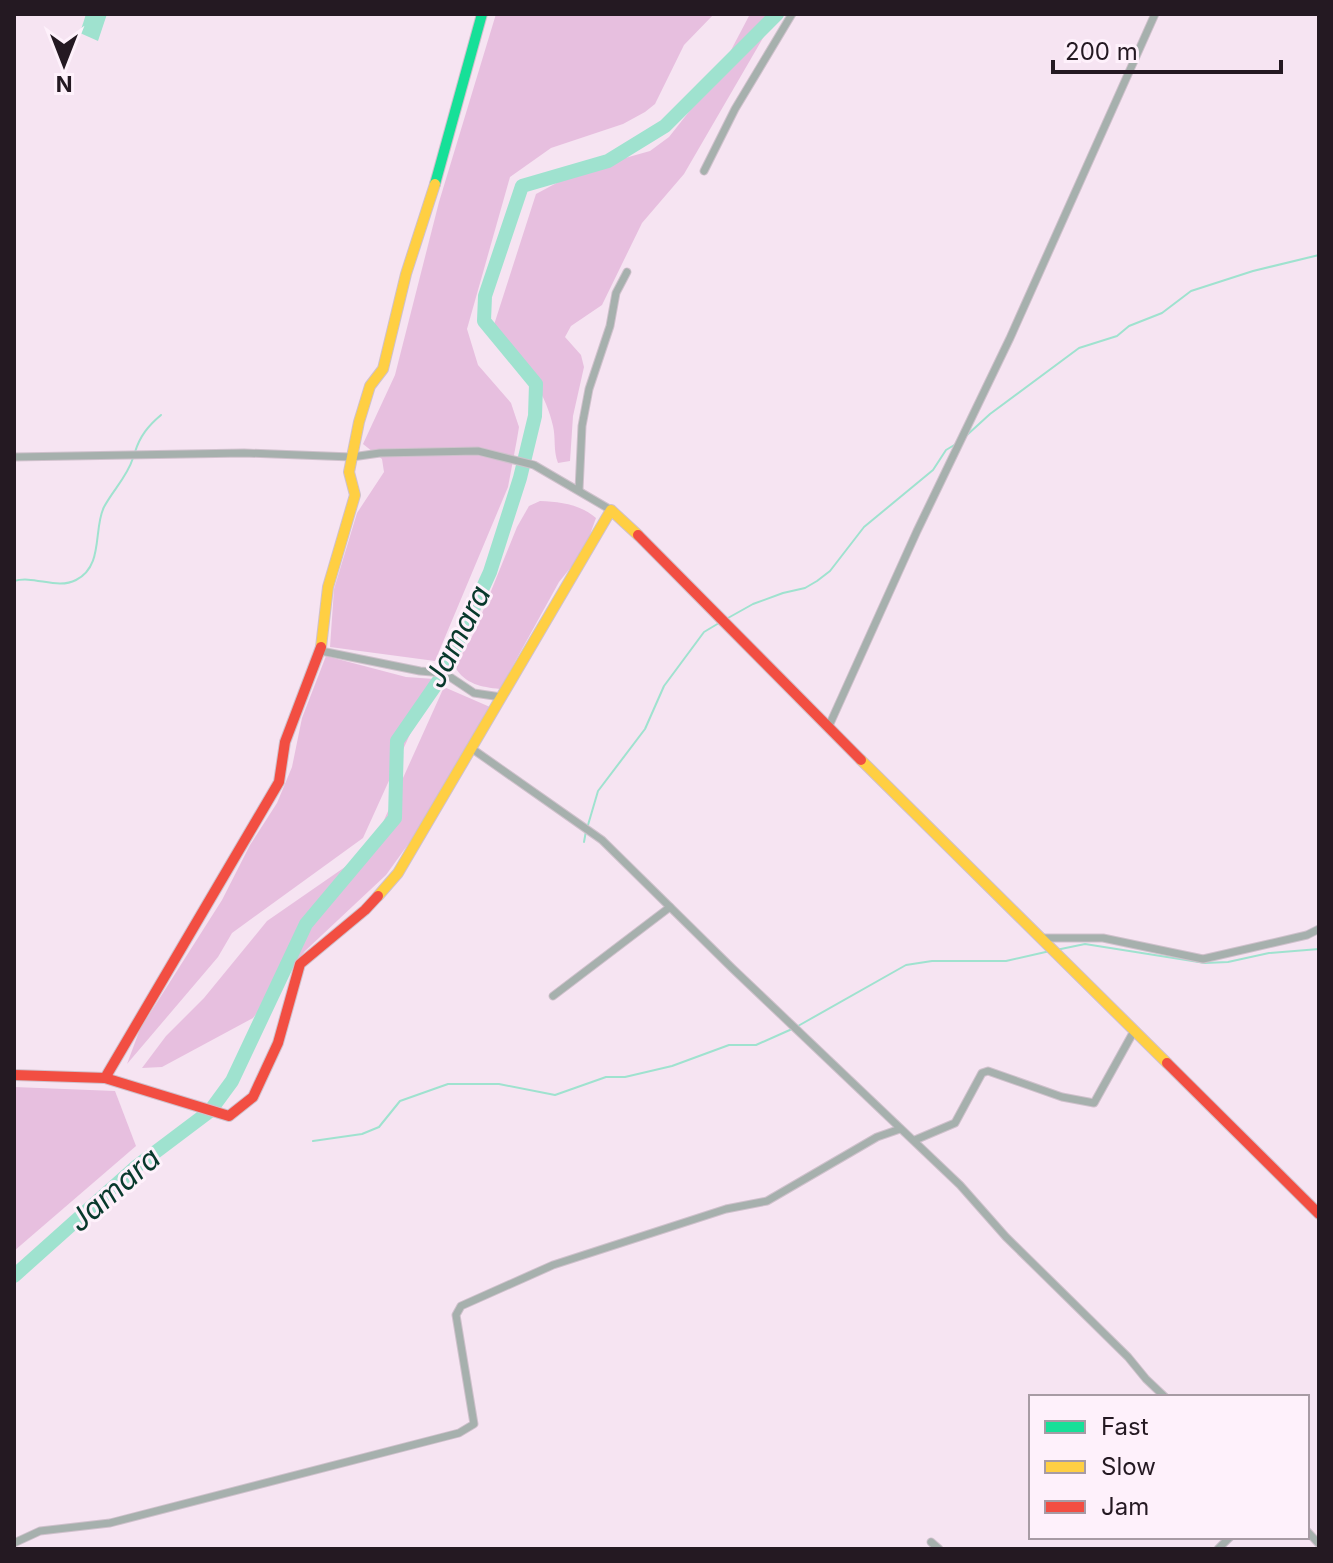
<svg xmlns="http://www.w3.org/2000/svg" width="1333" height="1563" viewBox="0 0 1333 1563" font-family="Inter,sans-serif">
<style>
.green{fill:#e7bfdf}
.water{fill:#9fe2cf}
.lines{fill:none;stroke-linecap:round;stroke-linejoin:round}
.stream{stroke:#9fe2cf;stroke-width:2}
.river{stroke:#9fe2cf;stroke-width:14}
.street-casing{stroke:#cfc1cc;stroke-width:9}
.fast-casing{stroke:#cfc1cc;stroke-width:12}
.slow-casing{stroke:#cfc1cc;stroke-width:12}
.jam-casing{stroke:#cfc1cc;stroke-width:12}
.street{stroke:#a6b0ad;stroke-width:7}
.fast{stroke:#16e098;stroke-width:10}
.slow{stroke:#ffcf43;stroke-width:10}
.jam{stroke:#f24e42;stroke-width:10}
.labels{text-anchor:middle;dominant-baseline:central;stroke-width:6;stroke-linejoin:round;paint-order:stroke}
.water-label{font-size:30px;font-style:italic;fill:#08392c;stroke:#fef1fb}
</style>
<rect width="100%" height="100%" fill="#f6e4f2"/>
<g class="green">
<polygon points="496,14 714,14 684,45 655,104 645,112 623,124 551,148 510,177 467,329 478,365 511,403 519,427 517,439 508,487 435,661 330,647 334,589 357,513 384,472 382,459 363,444 395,375 439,202"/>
<path d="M750,14h27l-93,160 -42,49 -40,82 -31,21 -6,11 16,18 3,12 -11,49 -3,45 -12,2c-5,-13 -2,-24 -5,-37 -8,-37 -34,-70 -61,-95l44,-137 43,-23 71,-20 19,-14 49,-62z"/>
<path d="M540,501c20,1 40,3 56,17l-12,33 -25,31 -59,107c-19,-2 -35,-5 -45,-22l19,-34 43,-106 12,-21z"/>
<polygon points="326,656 406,677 435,679 363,838 232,933 218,957 127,1064 140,1029 222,900 250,845 277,803 292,767 302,718"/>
<polygon points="444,687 490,707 412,839 386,875 305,951 253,1018 162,1067 142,1068 166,1036 204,998 267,921 371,849"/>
<polygon points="14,1087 115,1091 136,1146 14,1251"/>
</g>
<polygon class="water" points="86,14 107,14 98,41 80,33"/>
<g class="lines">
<g class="stream">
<polyline points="967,435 990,414 1079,348 1117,336 1129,326 1162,313 1191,291 1253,271 1319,255"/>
<path d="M135,452c5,-16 13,-26 26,-37"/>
<path d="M14,581c20,-6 43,9 62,-1 28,-14 17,-51 28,-73 9,-17 23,-30 29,-49"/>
<polyline points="728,618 753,604 783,593 805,588 817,581 830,571 864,527 933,470 946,450 956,444"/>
<polyline points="588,825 598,791 645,729 664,686 704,632 719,623"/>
<polyline points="584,842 586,831"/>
<polyline points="1056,950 1085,944 1205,963 1228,962 1269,953 1319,949"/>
<polyline points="798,1026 906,965 932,961 1006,961 1050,951"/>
<polyline points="313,1141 362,1134 379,1127 400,1101 448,1084 499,1084 555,1095 606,1077 625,1077 672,1066 729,1045 756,1045 792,1029"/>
</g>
<polyline class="river" points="14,1276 137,1166 210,1111 232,1081 306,924 395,818 397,741 444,673 490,572 520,478 535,416 536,384 484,321 485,296 522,186 608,161 665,126 777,14"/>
<defs>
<g id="street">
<polyline points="704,171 735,109 792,14"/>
<polyline points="14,457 244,453 352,457 380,453 478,451 534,465 611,510"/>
<polyline points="579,490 582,426 589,389 610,326 616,293 627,272"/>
<polyline points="321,651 420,671 444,673 474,693 501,697"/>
<polyline points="828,728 917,531 1010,338 1155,14"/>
<polyline points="471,748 602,840 732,968 960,1185 1006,1237 1128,1357 1146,1379 1165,1397"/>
<polyline points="1041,938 1103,938 1203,959 1307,935 1319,929"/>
<polyline points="553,996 670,907"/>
<polyline points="915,1140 955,1123 982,1073 988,1071 1062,1097 1094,1103 1134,1031"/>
<polyline points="1307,1531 1319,1544"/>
<polyline points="931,1542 939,1549"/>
<polyline points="14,1543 40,1531 110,1523 459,1433 474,1424 456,1315 461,1306 553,1265 726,1209 767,1201 877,1137 900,1129"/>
<polyline points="1218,1549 1230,1537"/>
</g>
<polyline id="fast" points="435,184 482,14"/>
<g id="slow">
<polyline points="321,647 328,587 355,495 349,472 359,422 370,386 383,369 406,274 435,184"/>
<polyline points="861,760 1167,1063"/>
<polyline points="378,896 398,873 611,510 638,535"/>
</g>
<g id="jam">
<polyline points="638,535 861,760"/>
<polyline points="1167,1063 1319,1214"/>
<polyline points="14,1075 105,1078 229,1116 253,1097 278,1043 300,964 365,910 378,896"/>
<polyline points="105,1078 279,782 285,742 321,647"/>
</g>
</defs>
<use href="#street" class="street-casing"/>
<use href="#fast" class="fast-casing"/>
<use href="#slow" class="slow-casing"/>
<use href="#jam" class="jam-casing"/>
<use href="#street" class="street"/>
<use href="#fast" class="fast"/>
<use href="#slow" class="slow"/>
<use href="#jam" class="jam"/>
</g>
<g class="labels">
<g class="water-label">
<text transform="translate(457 636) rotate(-63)">Jamara</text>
<text transform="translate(114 1189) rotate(-41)">Jamara</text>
</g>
</g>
<rect width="1333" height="1563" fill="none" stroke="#241922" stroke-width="32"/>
<rect x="1029" y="1395" width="280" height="144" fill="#fef1fb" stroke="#a79ba4" stroke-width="2"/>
<rect x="1045" y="1421" width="40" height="12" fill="#16e098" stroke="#a79ba4" stroke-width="2"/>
<text x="1101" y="1435" font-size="24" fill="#241922">Fast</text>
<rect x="1045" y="1461" width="40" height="12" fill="#ffcf43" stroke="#a79ba4" stroke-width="2"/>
<text x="1101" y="1475" font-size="24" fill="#241922">Slow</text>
<rect x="1045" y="1501" width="40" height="12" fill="#f24e42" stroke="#a79ba4" stroke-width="2"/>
<text x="1101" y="1515" font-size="24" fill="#241922">Jam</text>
<g transform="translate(64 64) rotate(180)" stroke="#fef1fb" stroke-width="6" paint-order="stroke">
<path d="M0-6L14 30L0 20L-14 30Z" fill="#241922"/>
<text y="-12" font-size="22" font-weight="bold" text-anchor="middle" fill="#241922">N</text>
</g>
<path d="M1053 60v12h228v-12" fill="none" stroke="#241922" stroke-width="4"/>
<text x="1065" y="60" font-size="24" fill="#241922" stroke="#fef1fb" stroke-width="6" paint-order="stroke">200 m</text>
</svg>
